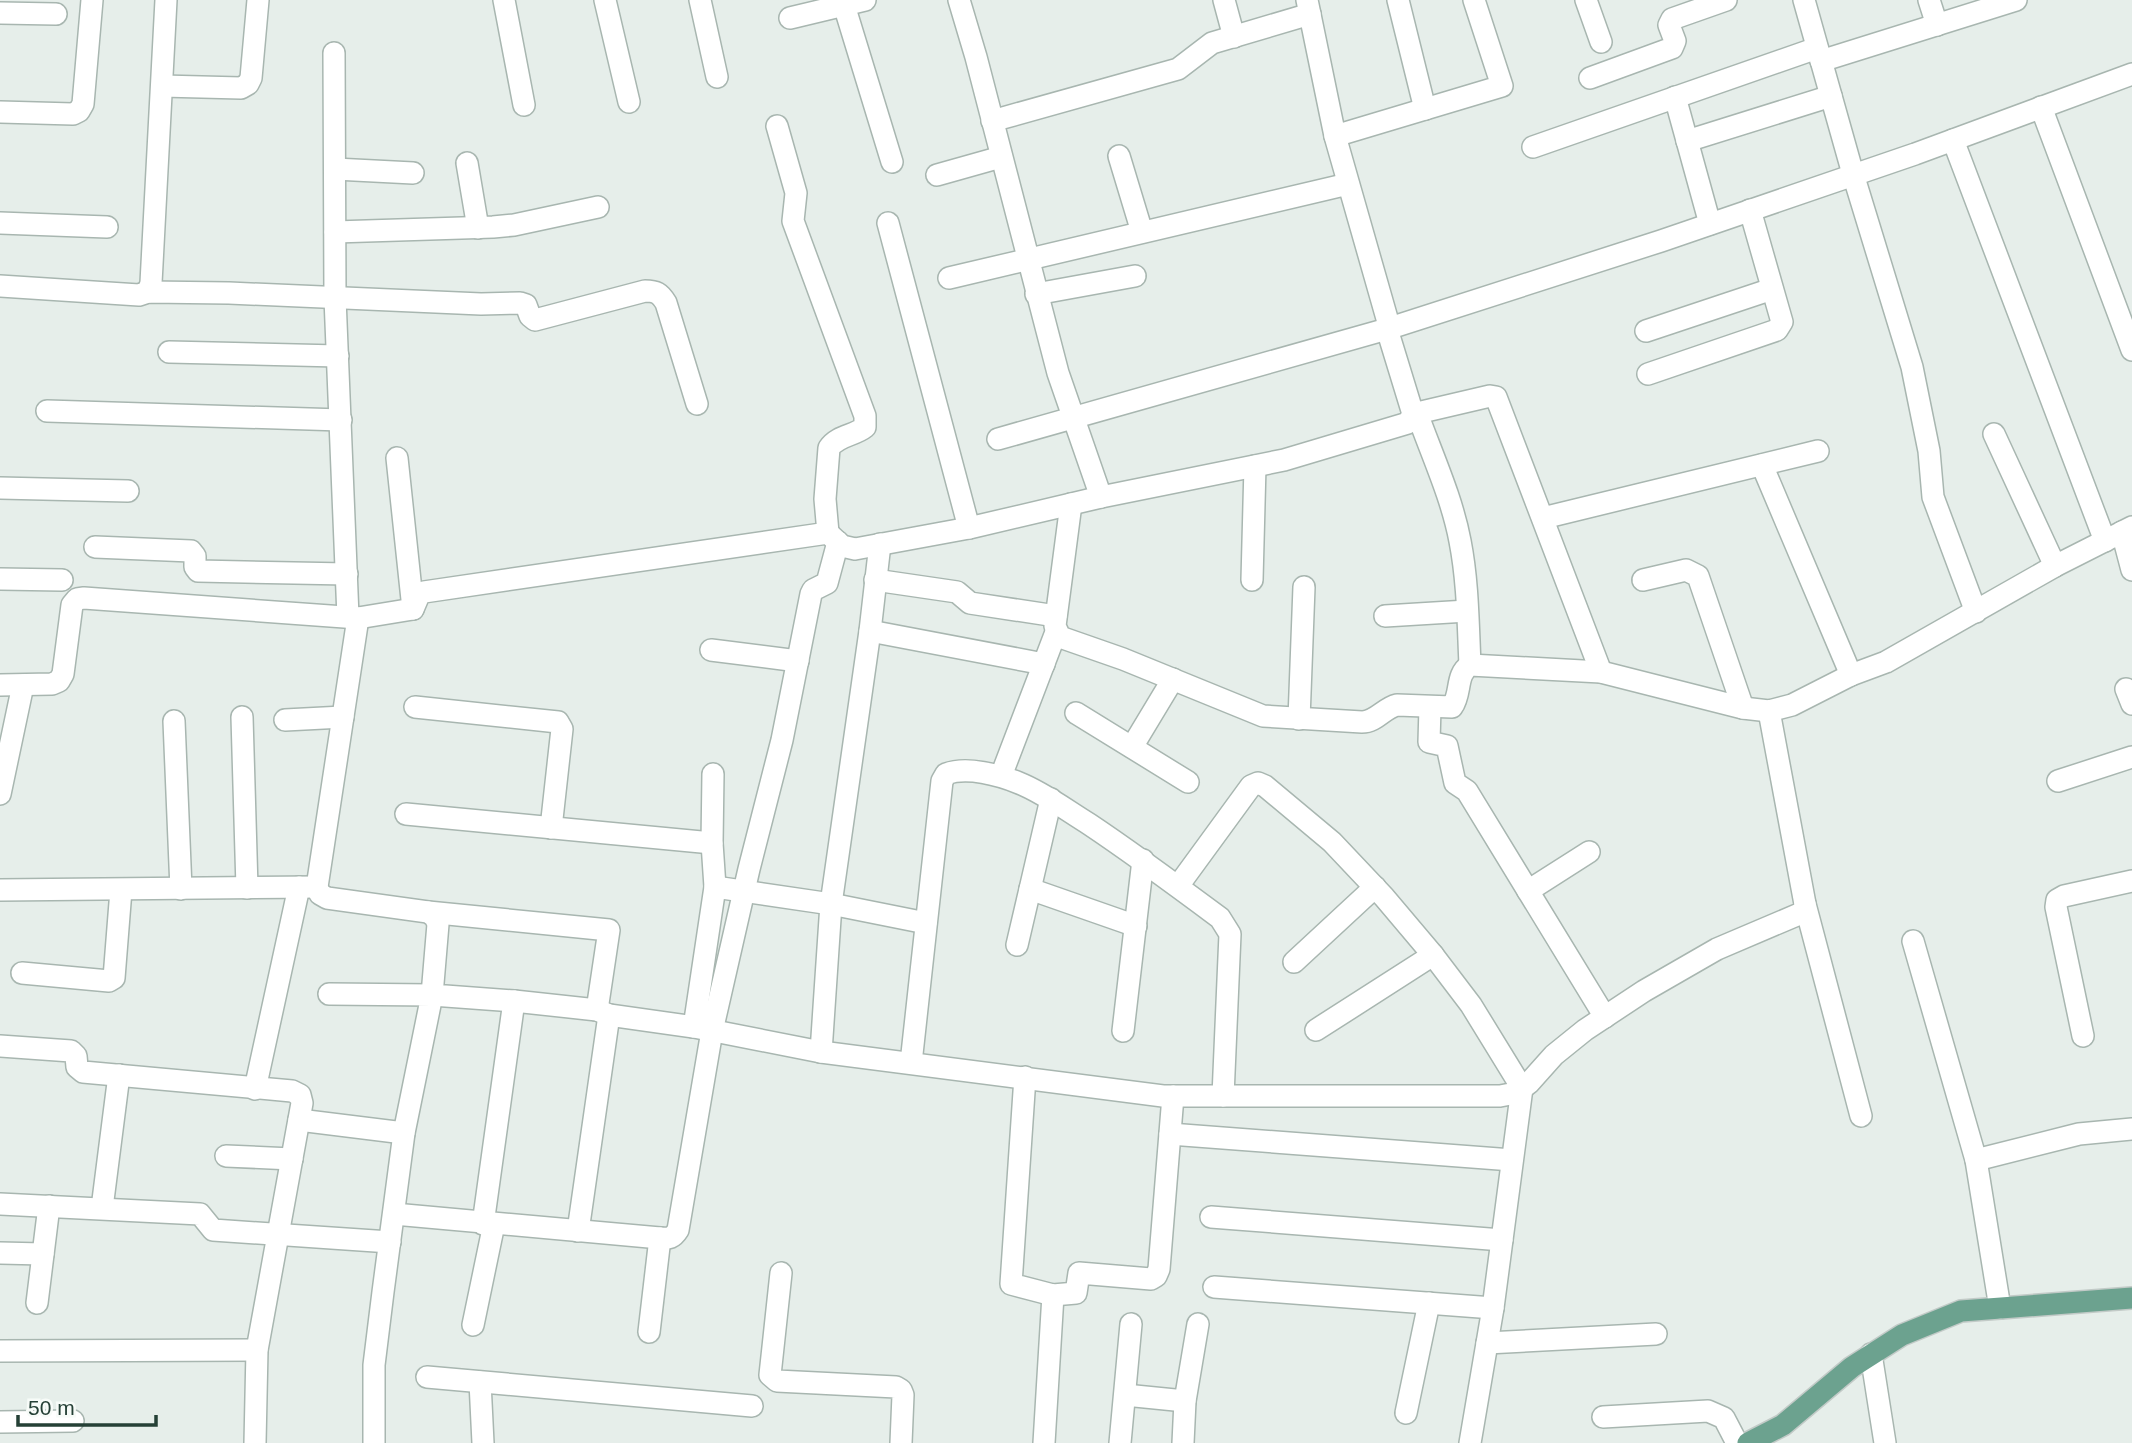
<svg xmlns="http://www.w3.org/2000/svg" width="2132" height="1443" viewBox="0 0 2132 1443" font-family="Helvetica,sans-serif">
<style>
.lines{fill:none;stroke-linecap:round;stroke-linejoin:round}
.minor-casing{stroke:#a8b6b0;stroke-width:24}
.major-casing{stroke:#c2cac7;stroke-width:24}
.minor{stroke:#fff;stroke-width:21}
.major{stroke:#6ca28f;stroke-width:21}
</style>
<rect width="100%" height="100%" fill="#e6eeea"/>
<g class="lines">
<defs>
<g id="minor">
<polyline points="504,0 524,105"/>
<polyline points="605,0 629,102"/>
<polyline points="700,0 717,77"/>
<polyline points="959,0 976,57 1058,373 1101,497"/>
<polyline points="1224,0 1234,37"/>
<polyline points="1307,0 1335,136 1390,329"/>
<polyline points="1398,0 1425,109"/>
<polyline points="1586,0 1601,42"/>
<polyline points="1804,0 1853,174 1912,367 1929,451 1933,497 1976,612"/>
<polyline points="1929,0 1937,25"/>
<polyline points="844,5 892,162"/>
<polyline points="0,13 56,14"/>
<polyline points="790,18 865,0"/>
<polyline points="334,53 335,298 348,617"/>
<polyline points="1821,61 2016,0"/>
<polyline points="1590,78 1672,48 1675,41 1669,25 1672,19 1726,0"/>
<polyline points="162,86 241,88 248,84 251,78 258,0"/>
<polyline points="1675,97 1710,224"/>
<polyline points="2041,107 2132,350"/>
<polyline points="0,112 73,114 79,111 83,104 92,0"/>
<polyline points="992,121 1178,69 1212,43 1310,14"/>
<path d="M777,126l19,67 -3,28 72,195v11c-11,9 -27,8 -36,21l-4,51 3,34"/>
<polyline points="1335,136 1502,86 1474,0"/>
<polyline points="1953,140 2105,541"/>
<polyline points="1687,141 1831,96"/>
<polyline points="1533,147 1817,48"/>
<polyline points="1119,156 1142,232"/>
<polyline points="467,163 478,228"/>
<polyline points="335,169 413,173"/>
<polyline points="937,175 1001,157"/>
<polyline points="0,223 107,227"/>
<polyline points="888,223 969,528"/>
<polyline points="335,232 493,227 514,225 598,207"/>
<polyline points="949,278 1348,184"/>
<path d="M0,286l139,9 9,-3 81,1 252,11 39,-1 6,2 4,11 5,4 110,-29c11,0 15,2 21,12l31,101"/>
<polyline points="148,292 151,283 166,0"/>
<polyline points="1036,294 1135,276"/>
<polyline points="1646,331 1772,289"/>
<polyline points="169,352 338,356"/>
<polyline points="1648,374 1777,330 1782,322 1750,210"/>
<polyline points="47,411 341,420"/>
<path d="M1417,413c15,42 35,85 43,128 8,41 8,82 10,124"/>
<polyline points="1413,414 1490,396 1496,397 1601,672"/>
<polyline points="1994,434 2055,566"/>
<polyline points="998,439 1387,329"/>
<polyline points="397,458 413,609"/>
<polyline points="1762,465 1851,675"/>
<polyline points="0,488 128,491"/>
<path d="M1071,504l-16,122 5,11 63,22 140,57 99,6c14,0 22,-14 35,-17l55,2c10,-14 3,-32 18,-42l131,7 142,36 26,3 23,-6 59,-30 35,-13 169,-96 77,-39"/>
<polyline points="1543,518 1818,451"/>
<polyline points="2122,532 2132,570"/>
<polyline points="95,547 191,551 195,556 195,567 198,571 347,574"/>
<polyline points="0,579 62,580"/>
<polyline points="875,580 957,592 970,603 1056,616"/>
<polyline points="1252,580 1255,466"/>
<polyline points="1643,580 1686,570 1698,576 1743,708"/>
<polyline points="1385,616 1467,611"/>
<polyline points="358,618 317,887 320,894 327,898 428,912 435,917 438,924 432,995 514,1001 597,1010 609,1015 694,1027 821,1052 1163,1096 1500,1096 1516,1093 1529,1083 1554,1055 1585,1030 1644,991 1717,949 1804,912 1805,904 1769,711"/>
<polyline points="870,631 1044,664"/>
<polyline points="711,650 798,661"/>
<polyline points="0,685 52,684 59,681 63,674 72,605 77,599 84,598 358,618 413,609 419,595 424,592 828,533 842,546 855,549 969,528 1101,497 1284,460 1408,423 1413,414 1387,329 1661,241 1915,154 2132,74"/>
<polyline points="2126,689 2132,704"/>
<polyline points="415,707 558,722 562,729 551,828"/>
<polyline points="1430,707 1429,742 1447,746 1455,783 1467,791 1605,1017"/>
<polyline points="1076,713 1188,782"/>
<polyline points="242,717 247,888"/>
<polyline points="1299,719 1304,587"/>
<polyline points="285,720 343,717"/>
<polyline points="174,721 181,889"/>
<polyline points="1132,747 1173,679"/>
<polyline points="1001,776 1056,632"/>
<polyline points="2058,781 2132,757"/>
<polyline points="0,794 23,685"/>
<polyline points="406,814 712,843"/>
<polyline points="1178,886 1251,786 1258,783 1265,786 1332,842 1384,897 1433,955 1471,1005 1522,1088 1493,1308 1470,1443"/>
<polyline points="715,887 831,904 926,923"/>
<polyline points="1030,889 1136,926"/>
<polyline points="0,890 317,887"/>
<polyline points="1528,891 1589,852"/>
<polyline points="1805,904 1861,1116"/>
<polyline points="428,912 609,930 597,1010"/>
<polyline points="1913,941 1976,1160 2000,1308"/>
<polyline points="1017,945 1051,799"/>
<polyline points="1294,962 1375,887"/>
<polyline points="22,973 109,981 114,978 121,890"/>
<polyline points="329,994 432,995 404,1133 383,1292 374,1365 374,1443"/>
<polyline points="694,1027 715,887 712,843 713,774"/>
<polyline points="1316,1030 1433,955"/>
<polyline points="1123,1031 1143,860"/>
<polyline points="2083,1036 2056,907 2057,900 2064,896 2132,881"/>
<polyline points="0,1046 71,1051 76,1056 77,1067 83,1072 292,1091 300,1095 302,1103 257,1350 255,1443"/>
<polyline points="821,1052 831,904 870,631 880,544"/>
<path d="M911,1063l31,-282 4,-7c21,-8 53,1 73,9 25,10 47,27 70,41 45,30 88,62 131,94l10,16 -7,162"/>
<polyline points="1025,1077 1011,1284 1053,1295 1076,1293 1079,1273 1151,1279 1156,1276 1159,1269 1173,1096"/>
<polyline points="255,1089 299,887"/>
<polyline points="299,1120 404,1133"/>
<polyline points="1170,1134 1512,1160"/>
<polyline points="226,1156 292,1159"/>
<polyline points="1976,1160 2079,1134 2132,1129"/>
<polyline points="0,1204 200,1214 213,1230 390,1242"/>
<polyline points="102,1208 119,1075"/>
<path d="M394,1214l266,24c9,1 13,0 18,-8l34,-199 37,-162 33,-129 29,-146 2,-4 14,-7 11,-41"/>
<polyline points="1211,1217 1502,1240"/>
<polyline points="483,1224 514,1001"/>
<polyline points="578,1231 609,1015"/>
<polyline points="0,1253 43,1254"/>
<polyline points="781,1273 770,1375 777,1381 896,1387 901,1390 903,1395 901,1443"/>
<polyline points="1214,1287 1493,1308"/>
<polyline points="37,1303 49,1206"/>
<polyline points="473,1325 494,1224"/>
<polyline points="649,1332 660,1238"/>
<polyline points="1487,1343 1656,1334"/>
<polyline points="0,1351 257,1350"/>
<polyline points="1871,1354 1885,1443"/>
<polyline points="427,1377 752,1406"/>
<polyline points="480,1382 483,1443"/>
<polyline points="1125,1395 1185,1401"/>
<polyline points="1406,1413 1429,1303"/>
<polyline points="1603,1417 1708,1411 1724,1418 1737,1443"/>
<polyline points="0,1422 73,1421"/>
<polyline points="1044,1443 1053,1295"/>
<polyline points="1120,1443 1131,1324"/>
<polyline points="1183,1443 1185,1401 1198,1324"/>
</g>
<polyline id="major" points="1748,1443 1783,1425 1852,1367 1902,1335 1961,1311 2132,1298"/>
</defs>
<use href="#minor" class="minor-casing"/>
<use href="#major" class="major-casing"/>
<use href="#minor" class="minor"/>
<use href="#major" class="major"/>
</g>
<path d="M18 1415v10h138v-10" fill="none" stroke="#254036" stroke-width="3.5"/>
<text x="28" y="1415" font-size="21" fill="#254036" stroke="#f7fbf8" stroke-width="5" paint-order="stroke">50 m</text>
</svg>
